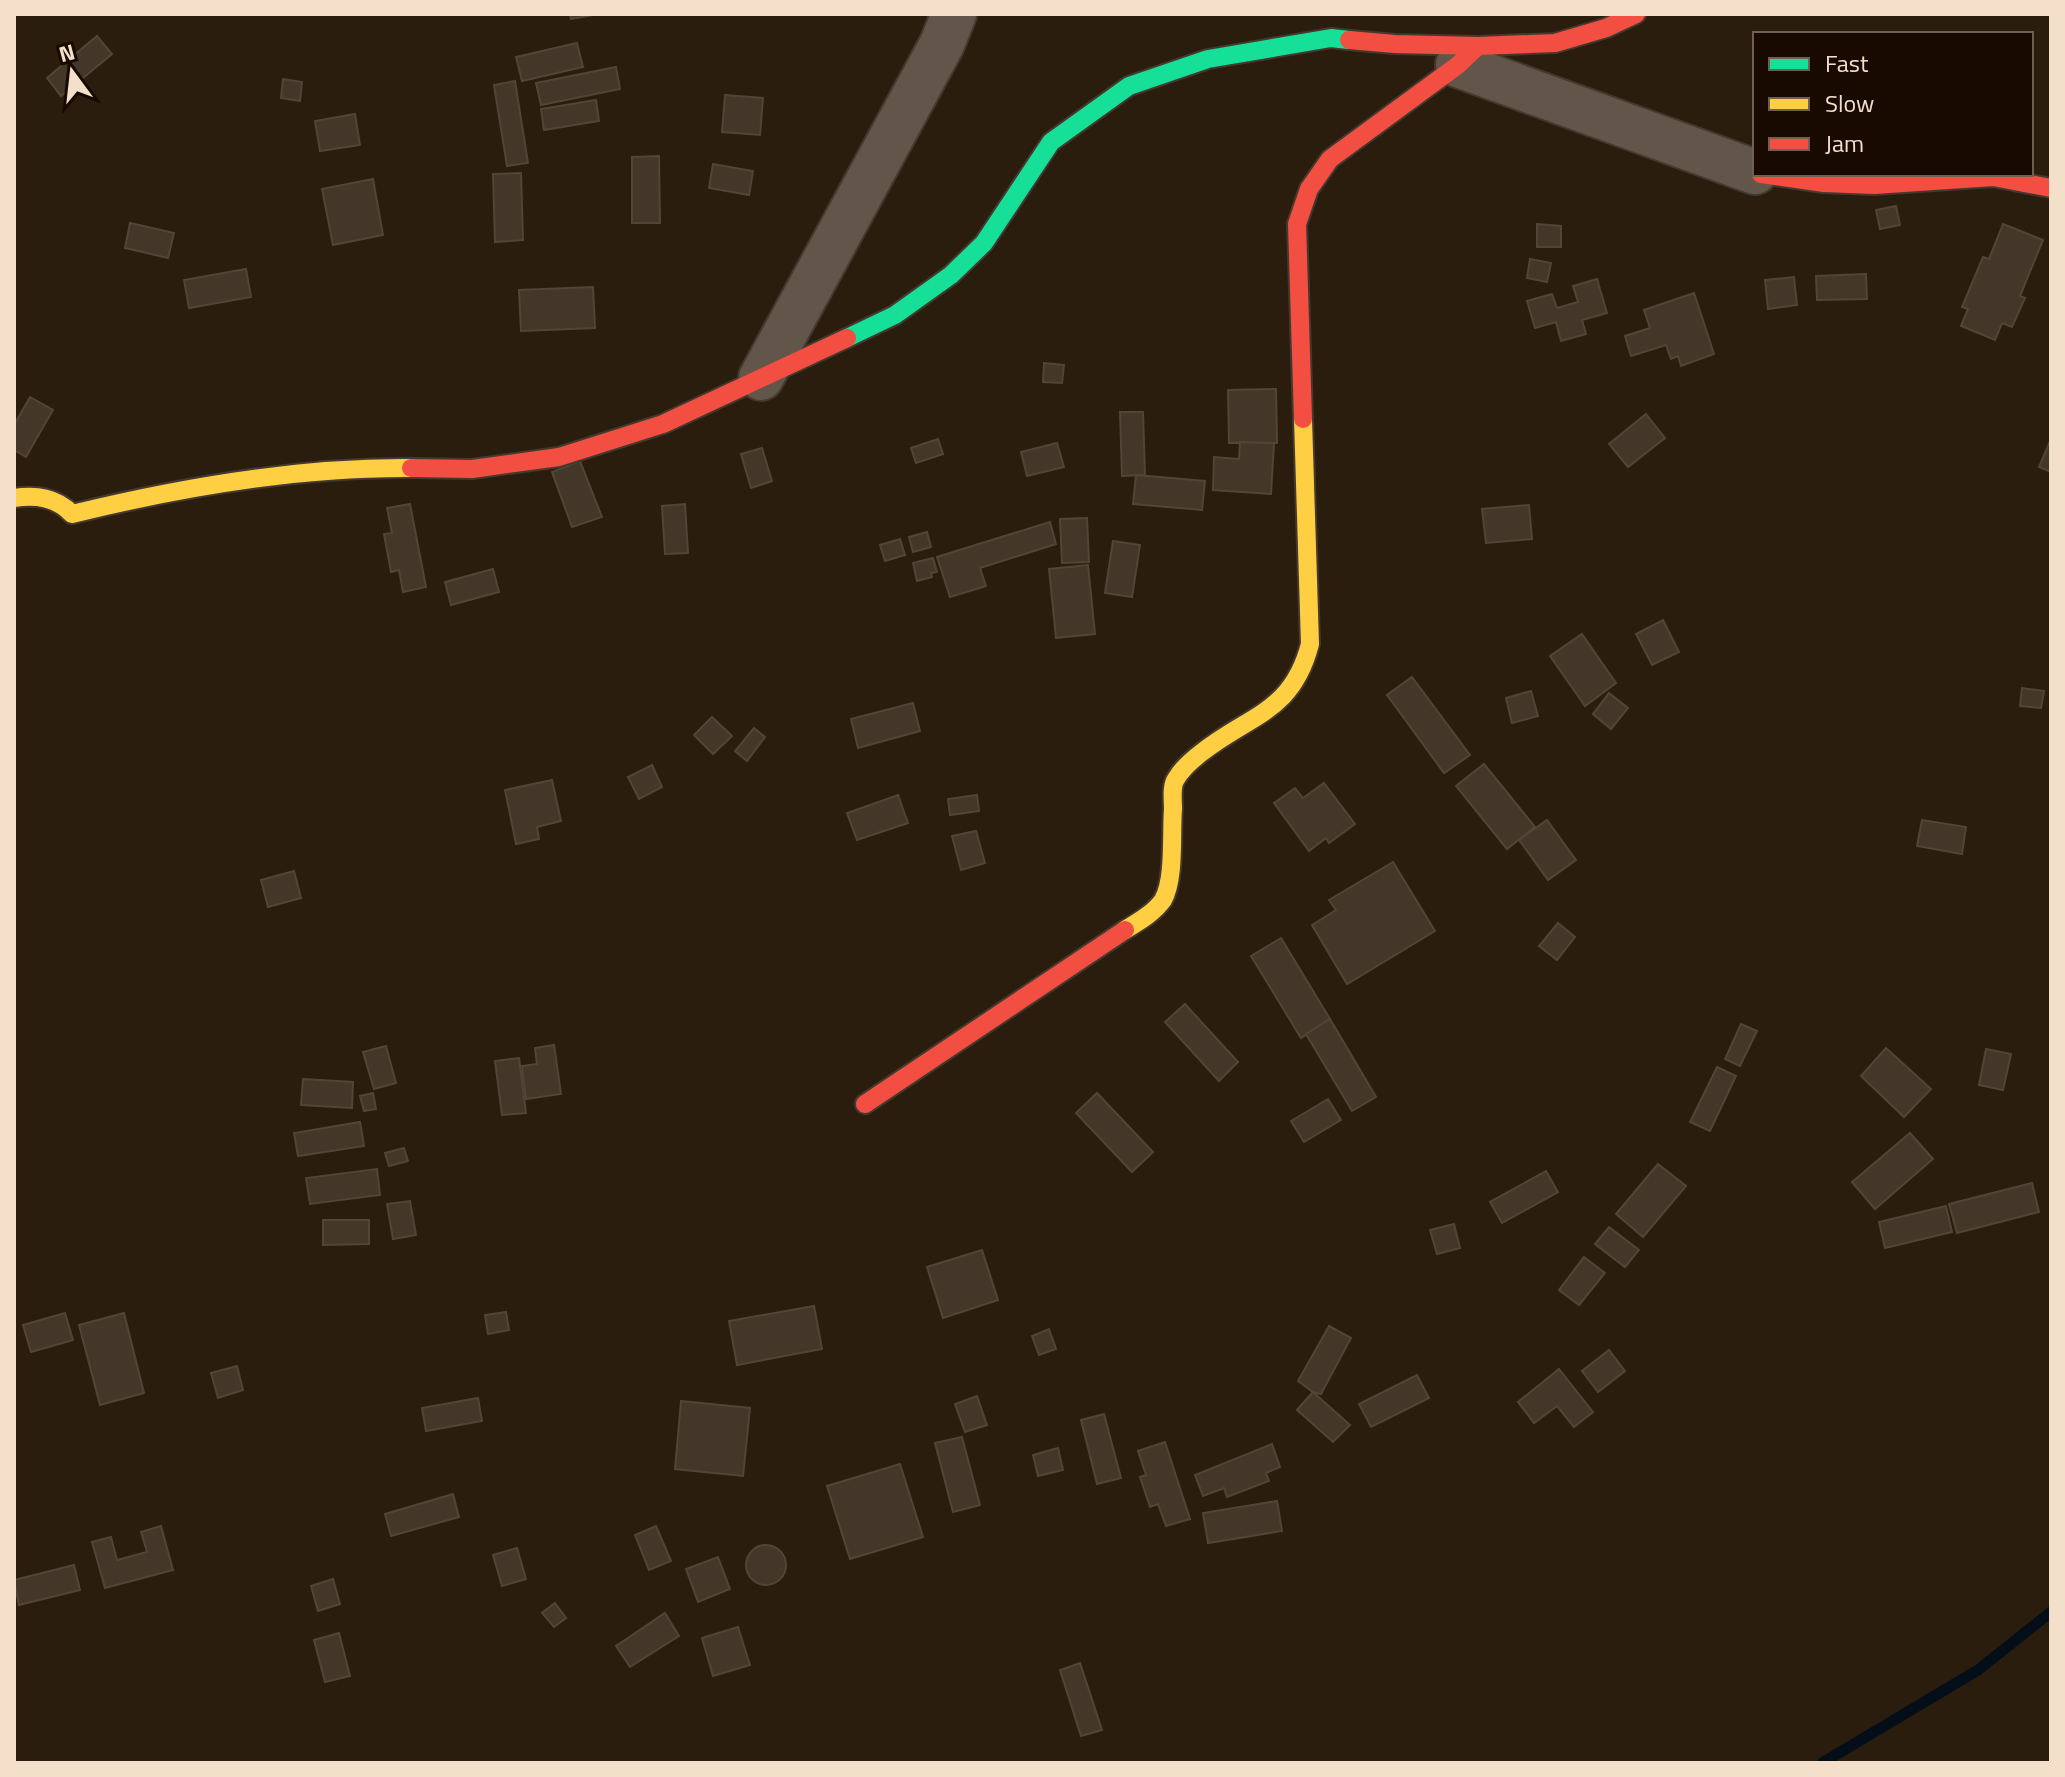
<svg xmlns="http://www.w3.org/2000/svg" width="2065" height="1777" viewBox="0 0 2065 1777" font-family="'Titillium Web',sans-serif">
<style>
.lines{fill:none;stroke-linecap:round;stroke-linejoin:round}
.stream{stroke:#040e19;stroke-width:11}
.building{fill:#433729;stroke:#524537;stroke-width:2}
.street-casing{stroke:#44392e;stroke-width:48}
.fast-casing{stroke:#44392e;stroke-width:22}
.slow-casing{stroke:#44392e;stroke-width:22}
.jam-casing{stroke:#44392e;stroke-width:22}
.street{stroke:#625549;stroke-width:44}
.fast{stroke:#16e098;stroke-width:18}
.slow{stroke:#ffcf43;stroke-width:18}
.jam{stroke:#f24e42;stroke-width:18}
</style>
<rect width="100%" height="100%" fill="#2b1d0e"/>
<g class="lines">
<polyline class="stream" points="1822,1763 1978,1670 2051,1612"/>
</g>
<g class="building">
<polygon points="570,14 598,14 571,19"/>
<polygon points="97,36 112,54 61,96 47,78"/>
<polygon points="577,43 583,67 522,81 516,57"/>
<polygon points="616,67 620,89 541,105 536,83"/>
<polygon points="283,79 302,82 300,101 281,98"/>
<polygon points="515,81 528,163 507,166 494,85"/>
<polygon points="725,95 763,98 760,135 722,132"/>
<polygon points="596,100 599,121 544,130 541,109"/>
<polygon points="355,114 360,145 320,151 315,121"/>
<polygon points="659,156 660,223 632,223 632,157"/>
<polygon points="713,164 753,171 749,195 709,188"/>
<polygon points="521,173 523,240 495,242 493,174"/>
<polygon points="373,179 383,235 333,245 322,189"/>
<polygon points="1896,206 1900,225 1880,229 1876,210"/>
<polygon points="130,223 174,233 168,258 125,248"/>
<polygon points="1537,224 1561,226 1561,247 1537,247"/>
<polygon points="2003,224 2043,240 2020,296 2025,298 2012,327 2002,323 1995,340 1961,326 1968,309 1962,307 1983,257 1989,259"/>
<polygon points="1530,259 1551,263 1547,282 1527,278"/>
<polygon points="246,269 251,297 189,308 184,280"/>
<polygon points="1866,274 1867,299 1817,300 1816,276"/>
<polygon points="1794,277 1797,305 1768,309 1765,280"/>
<polygon points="1597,279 1607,313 1582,320 1586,334 1561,341 1556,322 1535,328 1527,301 1552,294 1557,308 1578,302 1573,286"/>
<polygon points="593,287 595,328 521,331 519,290"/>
<polygon points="1694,293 1714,354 1681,366 1678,356 1671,359 1666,345 1631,356 1625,336 1650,328 1644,310"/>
<polygon points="1044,363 1064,365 1062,383 1043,382"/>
<polygon points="1276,389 1277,443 1229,443 1228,390"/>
<polygon points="30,397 53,410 26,457 14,450 14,425"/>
<polygon points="1120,412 1143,412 1145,475 1122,476"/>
<polygon points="1646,414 1665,438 1628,467 1609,444"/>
<polygon points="938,439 943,454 916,463 911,448"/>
<polygon points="2051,439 2051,472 2039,467"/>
<polygon points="1240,442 1274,443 1271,494 1213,490 1214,457 1239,459"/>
<polygon points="1057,443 1064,467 1027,476 1021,452"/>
<polygon points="762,448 772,481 751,488 741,454"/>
<polygon points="580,461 602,517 572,527 552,472"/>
<polygon points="1136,475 1205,481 1202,510 1133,504"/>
<polygon points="410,504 426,587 403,592 399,570 391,572 384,534 392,533 387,508"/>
<polygon points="685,504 688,553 665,554 662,506"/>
<polygon points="1529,505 1532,539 1486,543 1482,509"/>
<polygon points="1087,518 1089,562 1062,563 1060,519"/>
<polygon points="1050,522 1056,544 980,568 986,586 950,597 937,557"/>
<polygon points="927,532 931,547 913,552 909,537"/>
<polygon points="900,539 905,555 885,561 880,545"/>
<polygon points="1113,541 1140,545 1132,597 1105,593"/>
<polygon points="933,558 937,572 931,573 932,577 917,581 913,563"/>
<polygon points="1088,565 1095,634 1056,638 1049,569"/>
<polygon points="493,569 499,592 451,605 445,582"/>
<polygon points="1663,620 1679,652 1652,665 1636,634"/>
<polygon points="1582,634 1616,683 1585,706 1550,656"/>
<polygon points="1412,677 1470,755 1444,773 1387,695"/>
<polygon points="2022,688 2044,691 2041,708 2020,706"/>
<polygon points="1531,691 1538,716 1512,723 1506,698"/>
<polygon points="1609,693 1628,708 1611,729 1593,714"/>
<polygon points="913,703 920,731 858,748 851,719"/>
<polygon points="712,717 732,736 713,754 694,735"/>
<polygon points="754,728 765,737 747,761 735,751"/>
<polygon points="1484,764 1535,827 1507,849 1456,786"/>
<polygon points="652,765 662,787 639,799 628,777"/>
<polygon points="552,780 561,821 537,827 539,839 516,844 505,790"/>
<polygon points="1324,783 1355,824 1329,843 1326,838 1309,851 1274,803 1295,788 1303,798"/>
<polygon points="898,795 908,823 857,840 847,813"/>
<polygon points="977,795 979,811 950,815 948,799"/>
<polygon points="1547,820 1576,860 1548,880 1519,840"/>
<polygon points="1922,820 1966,827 1962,854 1917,846"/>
<polygon points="976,831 985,863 961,870 952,836"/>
<polygon points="1393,862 1435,931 1347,984 1312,925 1336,910 1329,900"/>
<polygon points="294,871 301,898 268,907 261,880"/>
<polygon points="1558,923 1575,937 1557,960 1539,946"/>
<polygon points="1281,938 1330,1019 1301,1038 1251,956"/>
<polygon points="1185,1004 1238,1062 1219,1081 1165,1022"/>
<polygon points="1330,1019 1376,1097 1352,1111 1306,1034"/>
<polygon points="1741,1024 1757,1031 1740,1066 1725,1059"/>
<polygon points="554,1045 561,1094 526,1099 522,1066 537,1064 535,1048"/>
<polygon points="386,1046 396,1083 374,1089 363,1052"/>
<polygon points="1886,1048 1931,1089 1904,1117 1861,1076"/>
<polygon points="1986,1049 2011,1054 2003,1090 1979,1085"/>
<polygon points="519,1058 526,1113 502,1115 495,1061"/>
<polygon points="1717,1067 1736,1076 1710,1131 1690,1122"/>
<polygon points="303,1079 353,1082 352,1108 301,1105"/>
<polygon points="373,1093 376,1109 364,1111 360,1096"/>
<polygon points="1097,1093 1153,1152 1132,1172 1076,1113"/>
<polygon points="1328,1099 1341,1120 1304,1142 1291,1121"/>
<polygon points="360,1122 364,1146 298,1156 294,1133"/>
<polygon points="1910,1133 1933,1159 1875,1209 1852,1182"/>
<polygon points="404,1148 408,1161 389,1166 385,1153"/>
<polygon points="1658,1164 1686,1186 1643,1237 1616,1214"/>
<polygon points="377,1169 380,1195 310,1204 306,1178"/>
<polygon points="1546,1171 1558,1192 1502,1223 1490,1202"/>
<polygon points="2032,1183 2039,1212 1957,1233 1949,1204"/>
<polygon points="410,1201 416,1235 393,1239 387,1204"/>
<polygon points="1946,1206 1952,1232 1885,1248 1879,1222"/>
<polygon points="323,1220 369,1220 369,1244 323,1245"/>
<polygon points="1454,1224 1460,1248 1437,1254 1430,1230"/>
<polygon points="1609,1227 1639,1250 1625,1267 1595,1244"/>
<polygon points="982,1250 998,1300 943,1318 927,1267"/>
<polygon points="1584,1257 1605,1273 1579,1305 1559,1290"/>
<polygon points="814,1306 822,1349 737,1365 729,1321"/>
<polygon points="506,1312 509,1330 488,1334 485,1315"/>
<polygon points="65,1313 73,1340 31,1352 23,1325"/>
<polygon points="124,1313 144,1393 100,1405 79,1325"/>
<polygon points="1329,1326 1351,1338 1321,1394 1313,1392 1298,1381"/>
<polygon points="1049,1329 1056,1349 1039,1355 1032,1336"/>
<polygon points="1609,1350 1625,1371 1598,1392 1582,1371"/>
<polygon points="237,1366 243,1390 218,1398 211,1373"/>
<polygon points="1559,1369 1593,1412 1574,1427 1557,1406 1534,1423 1518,1402"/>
<polygon points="1417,1375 1429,1398 1371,1427 1359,1404"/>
<polygon points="1313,1392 1350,1425 1333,1442 1297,1410"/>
<polygon points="977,1396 987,1425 965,1432 955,1404"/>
<polygon points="478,1398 482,1421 426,1431 422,1408"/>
<polygon points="681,1401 750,1408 743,1476 675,1469"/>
<polygon points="1104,1414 1121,1478 1097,1484 1081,1420"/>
<polygon points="962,1437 980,1505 953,1512 935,1443"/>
<polygon points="1165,1442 1190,1519 1166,1526 1158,1504 1150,1507 1140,1477 1146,1475 1138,1451"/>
<polygon points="1272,1444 1280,1467 1266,1473 1269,1481 1227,1497 1224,1488 1203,1496 1195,1475"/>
<polygon points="1058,1448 1063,1470 1038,1476 1033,1455"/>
<polygon points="900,1464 923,1537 850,1559 827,1486"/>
<polygon points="453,1494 459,1517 391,1536 385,1514"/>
<polygon points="1277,1501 1282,1531 1208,1543 1203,1513"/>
<polygon points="161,1526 173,1570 105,1588 92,1542 111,1537 117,1560 147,1552 141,1532"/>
<polygon points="656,1526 671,1561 649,1570 635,1535"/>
<circle cx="766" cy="1565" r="20"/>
<polygon points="517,1548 526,1579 502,1586 493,1555"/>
<polygon points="718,1557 730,1589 698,1602 686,1569"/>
<polygon points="74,1565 80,1590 19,1605 14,1580"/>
<polygon points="333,1579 340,1604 318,1611 311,1586"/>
<polygon points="555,1603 566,1618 554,1627 542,1613"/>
<polygon points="665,1613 679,1636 630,1667 616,1646"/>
<polygon points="738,1627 750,1665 713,1676 702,1638"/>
<polygon points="339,1633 350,1676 325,1682 314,1640"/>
<polygon points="1080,1663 1102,1730 1081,1736 1060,1670"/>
</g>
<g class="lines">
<defs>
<g id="street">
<polyline points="1458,65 1755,172"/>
<polyline points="761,378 942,44 954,14"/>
</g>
<polyline id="fast" points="847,338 895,315 951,275 984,243 1051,142 1129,86 1208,59 1331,38 1349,40"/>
<g id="slow">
<path d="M14,498c22,-3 42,-1 58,16 110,-27 225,-47 339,-46"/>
<path d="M1125,930c13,-8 29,-17 38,-30 12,-21 8,-66 10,-91 0,-9 -2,-23 3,-30 6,-11 16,-19 25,-26 49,-39 91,-40 109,-109l-7,-225"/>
</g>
<g id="jam">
<polyline points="1349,40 1395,44 1478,46 1555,43 1606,28 1636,14"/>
<polyline points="1761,174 1824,183 1874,185 1993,177 2051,188"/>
<polyline points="1303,419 1297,224 1309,189 1330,159 1458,65 1478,46"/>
<polyline points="411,468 472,469 559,457 663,424 847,338"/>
<polyline points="865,1104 1125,930"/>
</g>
</defs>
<use href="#street" class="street-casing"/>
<use href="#fast" class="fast-casing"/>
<use href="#slow" class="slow-casing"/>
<use href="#jam" class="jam-casing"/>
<use href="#street" class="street"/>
<use href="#fast" class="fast"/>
<use href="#slow" class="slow"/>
<use href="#jam" class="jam"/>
</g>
<rect width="2065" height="1777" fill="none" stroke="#f4dfcb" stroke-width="32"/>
<rect x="1753" y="32" width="280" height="144" fill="#180a00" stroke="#705f51" stroke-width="2"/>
<rect x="1769" y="58" width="40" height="12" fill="#16e098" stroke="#705f51" stroke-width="2"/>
<text x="1825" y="72" font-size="24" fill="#f4dfcb">Fast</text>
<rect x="1769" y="98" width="40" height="12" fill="#ffcf43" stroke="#705f51" stroke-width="2"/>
<text x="1825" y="112" font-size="24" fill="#f4dfcb">Slow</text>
<rect x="1769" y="138" width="40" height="12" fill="#f24e42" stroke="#705f51" stroke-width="2"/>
<text x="1825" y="152" font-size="24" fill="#f4dfcb">Jam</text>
<g transform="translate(72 72) rotate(345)" stroke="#180a00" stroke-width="6" paint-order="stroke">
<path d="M0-6L14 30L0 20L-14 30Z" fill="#f4dfcb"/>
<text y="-12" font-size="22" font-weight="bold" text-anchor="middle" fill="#f4dfcb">N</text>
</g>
</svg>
